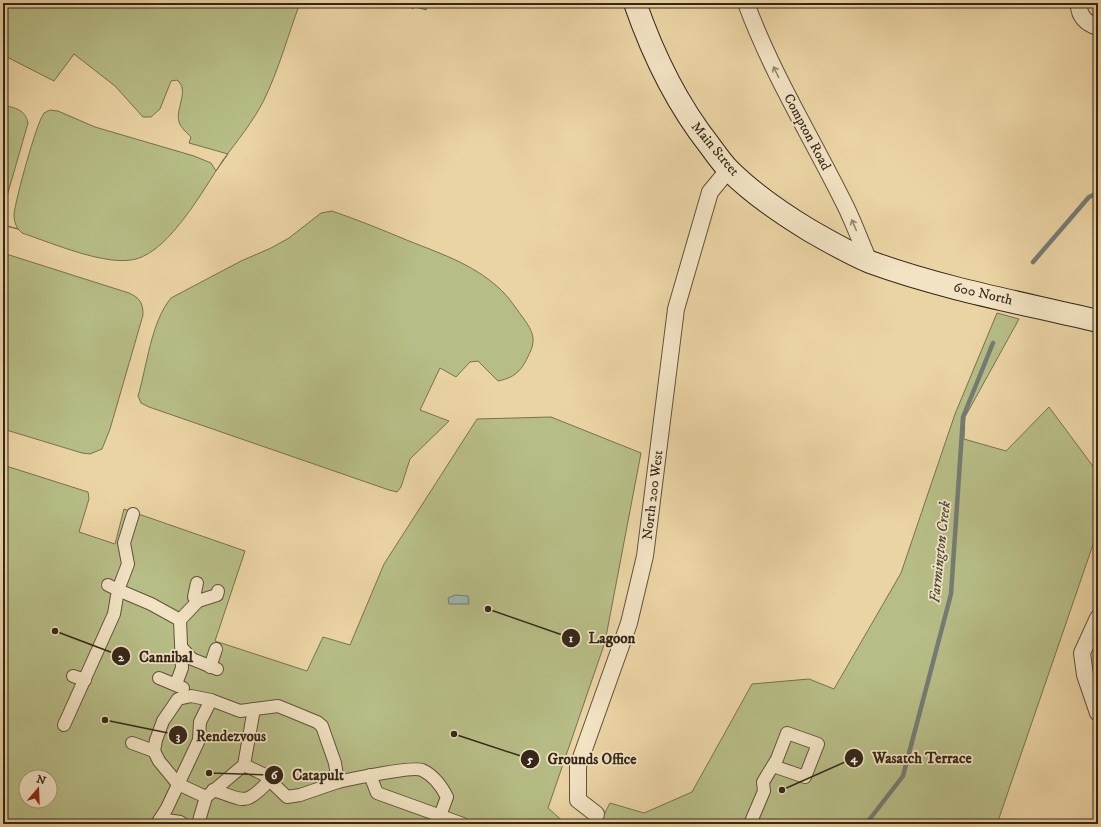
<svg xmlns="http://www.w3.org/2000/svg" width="1101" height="827" viewBox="0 0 1101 827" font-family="'IM FELL DW Pica',serif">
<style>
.green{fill:#b7bd86;stroke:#76724f;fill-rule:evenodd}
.water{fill:#9eb5b2;stroke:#747c74}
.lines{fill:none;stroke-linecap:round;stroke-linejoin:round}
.stream{stroke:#747c74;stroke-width:4.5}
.pedestrian-casing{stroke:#62523b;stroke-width:14}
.minor-casing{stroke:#62523b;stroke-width:18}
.secondary-casing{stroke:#342718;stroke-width:24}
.pedestrian{stroke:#f2e3c4;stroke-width:12}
.minor{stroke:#f2e3c4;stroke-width:16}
.secondary{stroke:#f2e3c4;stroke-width:22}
.oneway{stroke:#93856e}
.labels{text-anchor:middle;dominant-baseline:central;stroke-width:3.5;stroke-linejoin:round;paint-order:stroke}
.street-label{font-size:14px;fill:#342718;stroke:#f2e3c4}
.water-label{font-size:15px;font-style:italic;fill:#4e4a3e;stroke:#f2e3c4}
.leader{fill:none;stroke:#342718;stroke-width:1.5}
.callout-dot{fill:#342718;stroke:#f2e3c4;stroke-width:1.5}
.mark-label{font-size:12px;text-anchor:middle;font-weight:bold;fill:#fff}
.callout-label{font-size:15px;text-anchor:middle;font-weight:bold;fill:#342718;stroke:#f2e3c4;stroke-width:3.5;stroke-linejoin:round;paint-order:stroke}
</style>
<rect width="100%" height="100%" fill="#ebd4a4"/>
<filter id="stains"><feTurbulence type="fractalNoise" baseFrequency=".005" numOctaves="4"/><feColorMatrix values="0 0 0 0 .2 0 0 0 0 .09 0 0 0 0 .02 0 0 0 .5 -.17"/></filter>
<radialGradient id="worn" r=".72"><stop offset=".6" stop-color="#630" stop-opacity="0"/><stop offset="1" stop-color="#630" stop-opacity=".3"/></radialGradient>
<g class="green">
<path d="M3,3h297c-12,32 -21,66 -36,97 -11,22 -27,41 -41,60 -19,29 -53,90 -87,99 -29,8 -84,-16 -114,-26l-4,-4 -15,-4 15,4c-3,-5 -4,-9 -4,-15 2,-16 22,-90 30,-101l6,-3 8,1 37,16 99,29 17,7 5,8 12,-17 -39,-11 2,-6c-4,-4 -10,-9 -12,-15 -4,-13 11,-32 -2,-42l-6,1 -11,28 -9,8h-8l-28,-31 -41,-32 -20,27 -51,-26z"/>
<polygon points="406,3 428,3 426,10 413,6 413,9"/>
<path d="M3,105c12,3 22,4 25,18l-25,87z"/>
<path d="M332,211c26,9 51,19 77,30 33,13 69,25 95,52 6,6 11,14 17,22 8,11 16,21 10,35 -8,18 -13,27 -33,31l-20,-20 -8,1 -14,15 -16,-9 -20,42 29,11 -39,38 -9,28 -4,5 -8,-2 -240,-83 -8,-4 -3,-7c9,-30 13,-74 33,-98l70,-37 30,-13 18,-10 32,-25z"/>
<path d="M3,253l126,40c11,5 14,10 14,22l-33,114 -8,20 -12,5 -8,-1 -79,-24z"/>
<polygon points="997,313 1019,319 965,417 964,439 1006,451 1049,407 1098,473 1098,530 997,824 599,824 610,803 644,813 692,792 752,684 809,679 834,689 901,573 955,414"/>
<path d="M551,417l90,36 -36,189 -57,166 18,16h-563v-359l85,27 1,7 -10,33 36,12 9,-35 121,42 -30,90 92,30 16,-34 27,8 34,-81 93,-145zM26,777h24v24h-24z"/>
</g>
<polygon class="water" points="455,595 468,596 469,604 449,604 448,598"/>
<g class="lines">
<g class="stream">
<polyline points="1033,262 1089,197 1098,193"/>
<polyline points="866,824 903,776 951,594 963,417 993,343"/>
</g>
<defs>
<g id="pedestrian">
<polyline points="133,514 124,543 128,564 118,590 151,604 180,620 182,668 176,684"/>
<polyline points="197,583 194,597 198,601 217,595 218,591"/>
<polyline points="180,620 198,601"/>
<polyline points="182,648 192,659 217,669"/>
<polyline points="210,667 216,649"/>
<polyline points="73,676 85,680"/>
<polyline points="159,678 183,688"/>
<polyline points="64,725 114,614 118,590 108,585"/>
<polyline points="132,743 154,751"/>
<polyline points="370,775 377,793 463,824"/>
<path d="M338,782c13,-3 75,-16 84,-12 11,5 20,17 25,27l-10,27"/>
<path d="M213,790c31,9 30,18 56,-9"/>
<polyline points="206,797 178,784 159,761 154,751 156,740 163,721 178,699 191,696 211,700"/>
<polyline points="160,819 180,822 183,824"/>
<polyline points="157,824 167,808 199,740 200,722 211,700 240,711 278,706 317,722 322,726 335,763 338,782 300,795 287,797 263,774 244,765"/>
<polyline points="198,824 206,797 244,765 254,709"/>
<polyline points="750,824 764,791 763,782 777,759 787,733 818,744 805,777 773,766"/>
</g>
<g id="minor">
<path d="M746,3c26,71 66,135 99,202 9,18 16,38 24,56"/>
<path d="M1079,3c-1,13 8,21 19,24"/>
<polyline points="1098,618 1082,653 1085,675 1098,713"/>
<polyline points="596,814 578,800 578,766 629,623 645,556 676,309 710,192 729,169"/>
</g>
<path id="secondary" d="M635,3c18,52 41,100 75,143 6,8 12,17 19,24 23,23 52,43 80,60 19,11 40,23 61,32 74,27 152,41 228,59"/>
</defs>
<use href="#pedestrian" class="pedestrian-casing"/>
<use href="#minor" class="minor-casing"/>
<use href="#secondary" class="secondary-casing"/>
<use href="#pedestrian" class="pedestrian"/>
<use href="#minor" class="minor"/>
<use href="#secondary" class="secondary"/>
</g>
<defs><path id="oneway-shaft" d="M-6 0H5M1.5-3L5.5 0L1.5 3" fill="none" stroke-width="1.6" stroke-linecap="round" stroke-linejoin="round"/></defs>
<g class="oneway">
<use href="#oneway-shaft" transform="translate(776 72) rotate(-116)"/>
<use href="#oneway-shaft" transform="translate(854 225) rotate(-113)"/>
</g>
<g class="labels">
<g class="street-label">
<text transform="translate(807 132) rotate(62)">Compton Road</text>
<text transform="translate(715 149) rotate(50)">Main Street</text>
<text transform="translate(983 294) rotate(13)">600 North</text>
<text transform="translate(653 495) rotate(-83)">North 200 West</text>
</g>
<g class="water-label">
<text transform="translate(940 552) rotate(-84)">Farmington Creek</text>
</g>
</g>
<path class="leader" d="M488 609L571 638M55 631L121 656M105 720L178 735M782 790L854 758M454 734L530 759M209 773L274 775"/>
<g class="callout-dot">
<circle cx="488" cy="609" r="4"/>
<circle cx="55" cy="631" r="4"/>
<circle cx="105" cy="720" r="4"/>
<circle cx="782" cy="790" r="4"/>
<circle cx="454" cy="734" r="4"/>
<circle cx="209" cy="773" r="4"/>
<circle cx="571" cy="638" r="10"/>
<circle cx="121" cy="656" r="10"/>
<circle cx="178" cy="735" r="10"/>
<circle cx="854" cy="758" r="10"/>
<circle cx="530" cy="759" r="10"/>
<circle cx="274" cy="775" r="10"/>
</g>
<g class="mark-label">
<text x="571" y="642">1</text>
<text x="121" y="661">2</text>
<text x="178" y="740">3</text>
<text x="854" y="762">4</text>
<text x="530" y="763">5</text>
<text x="274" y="779">6</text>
</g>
<g class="callout-label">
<text x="612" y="643">Lagoon</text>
<text x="166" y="662">Cannibal</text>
<text x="231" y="741">Rendezvous</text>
<text x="922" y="763">Wasatch Terrace</text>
<text x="592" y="764">Grounds Office</text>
<text x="318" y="780">Catapult</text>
</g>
<rect width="1101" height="827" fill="none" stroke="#ebd4a4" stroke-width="16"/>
<rect x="4" y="4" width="1093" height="819" fill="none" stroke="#342718" stroke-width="2"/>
<rect x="8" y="8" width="1085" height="811" fill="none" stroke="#342718"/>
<g transform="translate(38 789) rotate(19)"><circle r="19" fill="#f2e3c4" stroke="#a6987f"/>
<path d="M0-3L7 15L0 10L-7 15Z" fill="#8f2418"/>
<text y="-6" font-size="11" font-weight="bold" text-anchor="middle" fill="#342718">N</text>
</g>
<rect width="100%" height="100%" filter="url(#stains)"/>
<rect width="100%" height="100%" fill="url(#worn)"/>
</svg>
